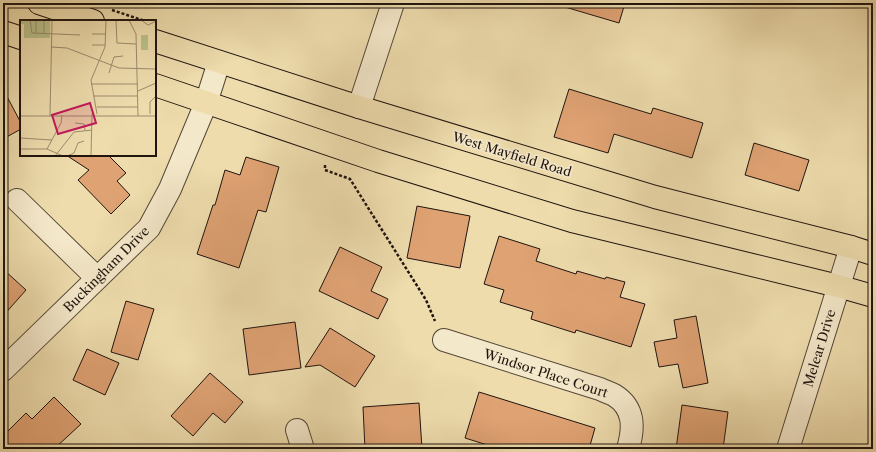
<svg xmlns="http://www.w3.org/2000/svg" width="876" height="452" viewBox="0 0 876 452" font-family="'Libre Caslon Text',serif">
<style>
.building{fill:#dfa273;stroke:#1f140f}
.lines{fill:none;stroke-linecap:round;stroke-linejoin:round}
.minor-casing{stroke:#534636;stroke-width:24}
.major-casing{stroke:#1f140f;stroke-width:24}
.path{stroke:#1f140f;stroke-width:2.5;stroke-dasharray:3 2;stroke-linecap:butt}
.minor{stroke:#f4e8ca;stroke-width:22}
.major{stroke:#eedcad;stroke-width:22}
.labels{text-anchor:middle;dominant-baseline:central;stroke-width:3;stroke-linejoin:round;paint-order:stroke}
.street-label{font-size:13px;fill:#1f140f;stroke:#f4e8ca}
.inset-road{fill:none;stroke:#9b8c6e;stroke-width:1}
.view{fill:#c2185b;fill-opacity:0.15;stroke:#c2185b;stroke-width:2}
.inset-edge{fill:none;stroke:#1f140f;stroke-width:2}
</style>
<rect width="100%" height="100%" fill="#eedcad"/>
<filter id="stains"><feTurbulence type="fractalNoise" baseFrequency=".005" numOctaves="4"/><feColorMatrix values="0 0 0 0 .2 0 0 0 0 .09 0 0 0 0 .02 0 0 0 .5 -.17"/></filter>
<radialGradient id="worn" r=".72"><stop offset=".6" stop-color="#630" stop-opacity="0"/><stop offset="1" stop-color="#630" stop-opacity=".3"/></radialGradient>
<g class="building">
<polygon points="566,3 625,3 619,23 565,7"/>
<polygon points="3,89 21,123 21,129 3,139"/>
<polygon points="569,89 651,114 653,108 703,123 692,158 614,134 608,153 554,137"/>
<polygon points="754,143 809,160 799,191 745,175"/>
<polygon points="66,155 108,155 126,173 117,181 130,195 111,214 78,180 89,170"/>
<polygon points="246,157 279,167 266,212 258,210 239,268 197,254 213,205 215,205 225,170 240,175"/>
<polygon points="417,206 470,216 460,268 407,258"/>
<polygon points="499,236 540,249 536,261 576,274 577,271 605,279 606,277 625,282 620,297 645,304 631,347 576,330 575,333 531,319 533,312 500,302 504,290 484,284"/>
<polygon points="340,247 382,267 371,291 388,299 378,319 319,291"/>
<polygon points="3,269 26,290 3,316"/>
<polygon points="126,301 154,309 138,360 111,352"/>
<polygon points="696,316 708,383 683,388 678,364 659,367 654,342 677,338 674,320"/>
<polygon points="295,322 301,368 249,375 243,329"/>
<polygon points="330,328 375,356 355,387 320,365 305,367"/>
<polygon points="87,349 119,363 105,395 73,380"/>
<polygon points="210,373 243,402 225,423 213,413 193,436 171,416"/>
<polygon points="479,392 595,428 589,449 500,449 465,438"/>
<polygon points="54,397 81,424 54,449 3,449 3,436 26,413 32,419"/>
<polygon points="419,403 422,449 365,449 363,407"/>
<polygon points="682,405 728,412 723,449 676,449"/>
</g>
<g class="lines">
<defs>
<g id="minor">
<polyline points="359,107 393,3"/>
<polyline points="17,200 97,278"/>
<path d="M444,340l156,49c4,2 10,4 14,6 21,13 20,33 14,54"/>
<polyline points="3,370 149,228 170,189 206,103 219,62"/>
<polyline points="297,430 303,449"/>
<polyline points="788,449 851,247"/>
</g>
<g id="major">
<polyline points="39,3 93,21"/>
<polyline points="3,32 21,38"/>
<polyline points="155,41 359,107 655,197 851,247 873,254"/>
<polyline points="155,85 378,161 572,221 838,286 873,296"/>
</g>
</defs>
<use href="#minor" class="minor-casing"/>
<use href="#major" class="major-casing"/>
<g class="path">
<polyline points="112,10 145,21"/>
<polyline points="325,165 325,170 350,179 426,300 435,321"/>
</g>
<use href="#minor" class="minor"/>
<use href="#major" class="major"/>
</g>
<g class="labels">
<g class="street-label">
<text transform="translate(512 154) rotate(17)">West Mayfield Road</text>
<text transform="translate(106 269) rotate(-45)">Buckingham Drive</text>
<text transform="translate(819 348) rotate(-73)">Melear Drive</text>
<text transform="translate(546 373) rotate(18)">Windsor Place Court</text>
</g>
</g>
<g transform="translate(20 20)">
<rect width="136" height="136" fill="#eedcad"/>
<path d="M0,0h30v18h-26v-14h-4zM121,15h7v15h-7z" fill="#b9c08a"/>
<path class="inset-road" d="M10,0l2,13 48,2M16,0v13M96,0l1,23 19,1M109,0l7,14 2,82M121,0l7,5 8,-4M24,13v-13M72,14h14M72,25h13M31,27l16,1 52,20 37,1M89,53l5,-16 9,-1M71,64h47M118,71l18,-8M74,76h44M77,87h41M77,94l-6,-34 14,-33 1,-27M130,94v-12l6,-6M0,96h136M30,96l2,-96M55,103l9,1 1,6M0,118l32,2M0,129h27l16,7M27,129l14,-26 1,-8M35,136l19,-24 18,-2M47,136l7,-3 4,-10 6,-2M71,136l1,-42"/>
<path class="view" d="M70,83l6,20 -38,11 -6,-19z"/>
<rect width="136" height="136" class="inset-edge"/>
</g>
<rect width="876" height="452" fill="none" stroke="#eedcad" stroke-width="16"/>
<rect x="4" y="4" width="868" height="444" fill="none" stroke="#1f140f" stroke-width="2"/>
<rect x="8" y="8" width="860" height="436" fill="none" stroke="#1f140f"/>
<rect width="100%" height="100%" filter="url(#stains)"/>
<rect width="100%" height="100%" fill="url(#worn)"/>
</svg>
